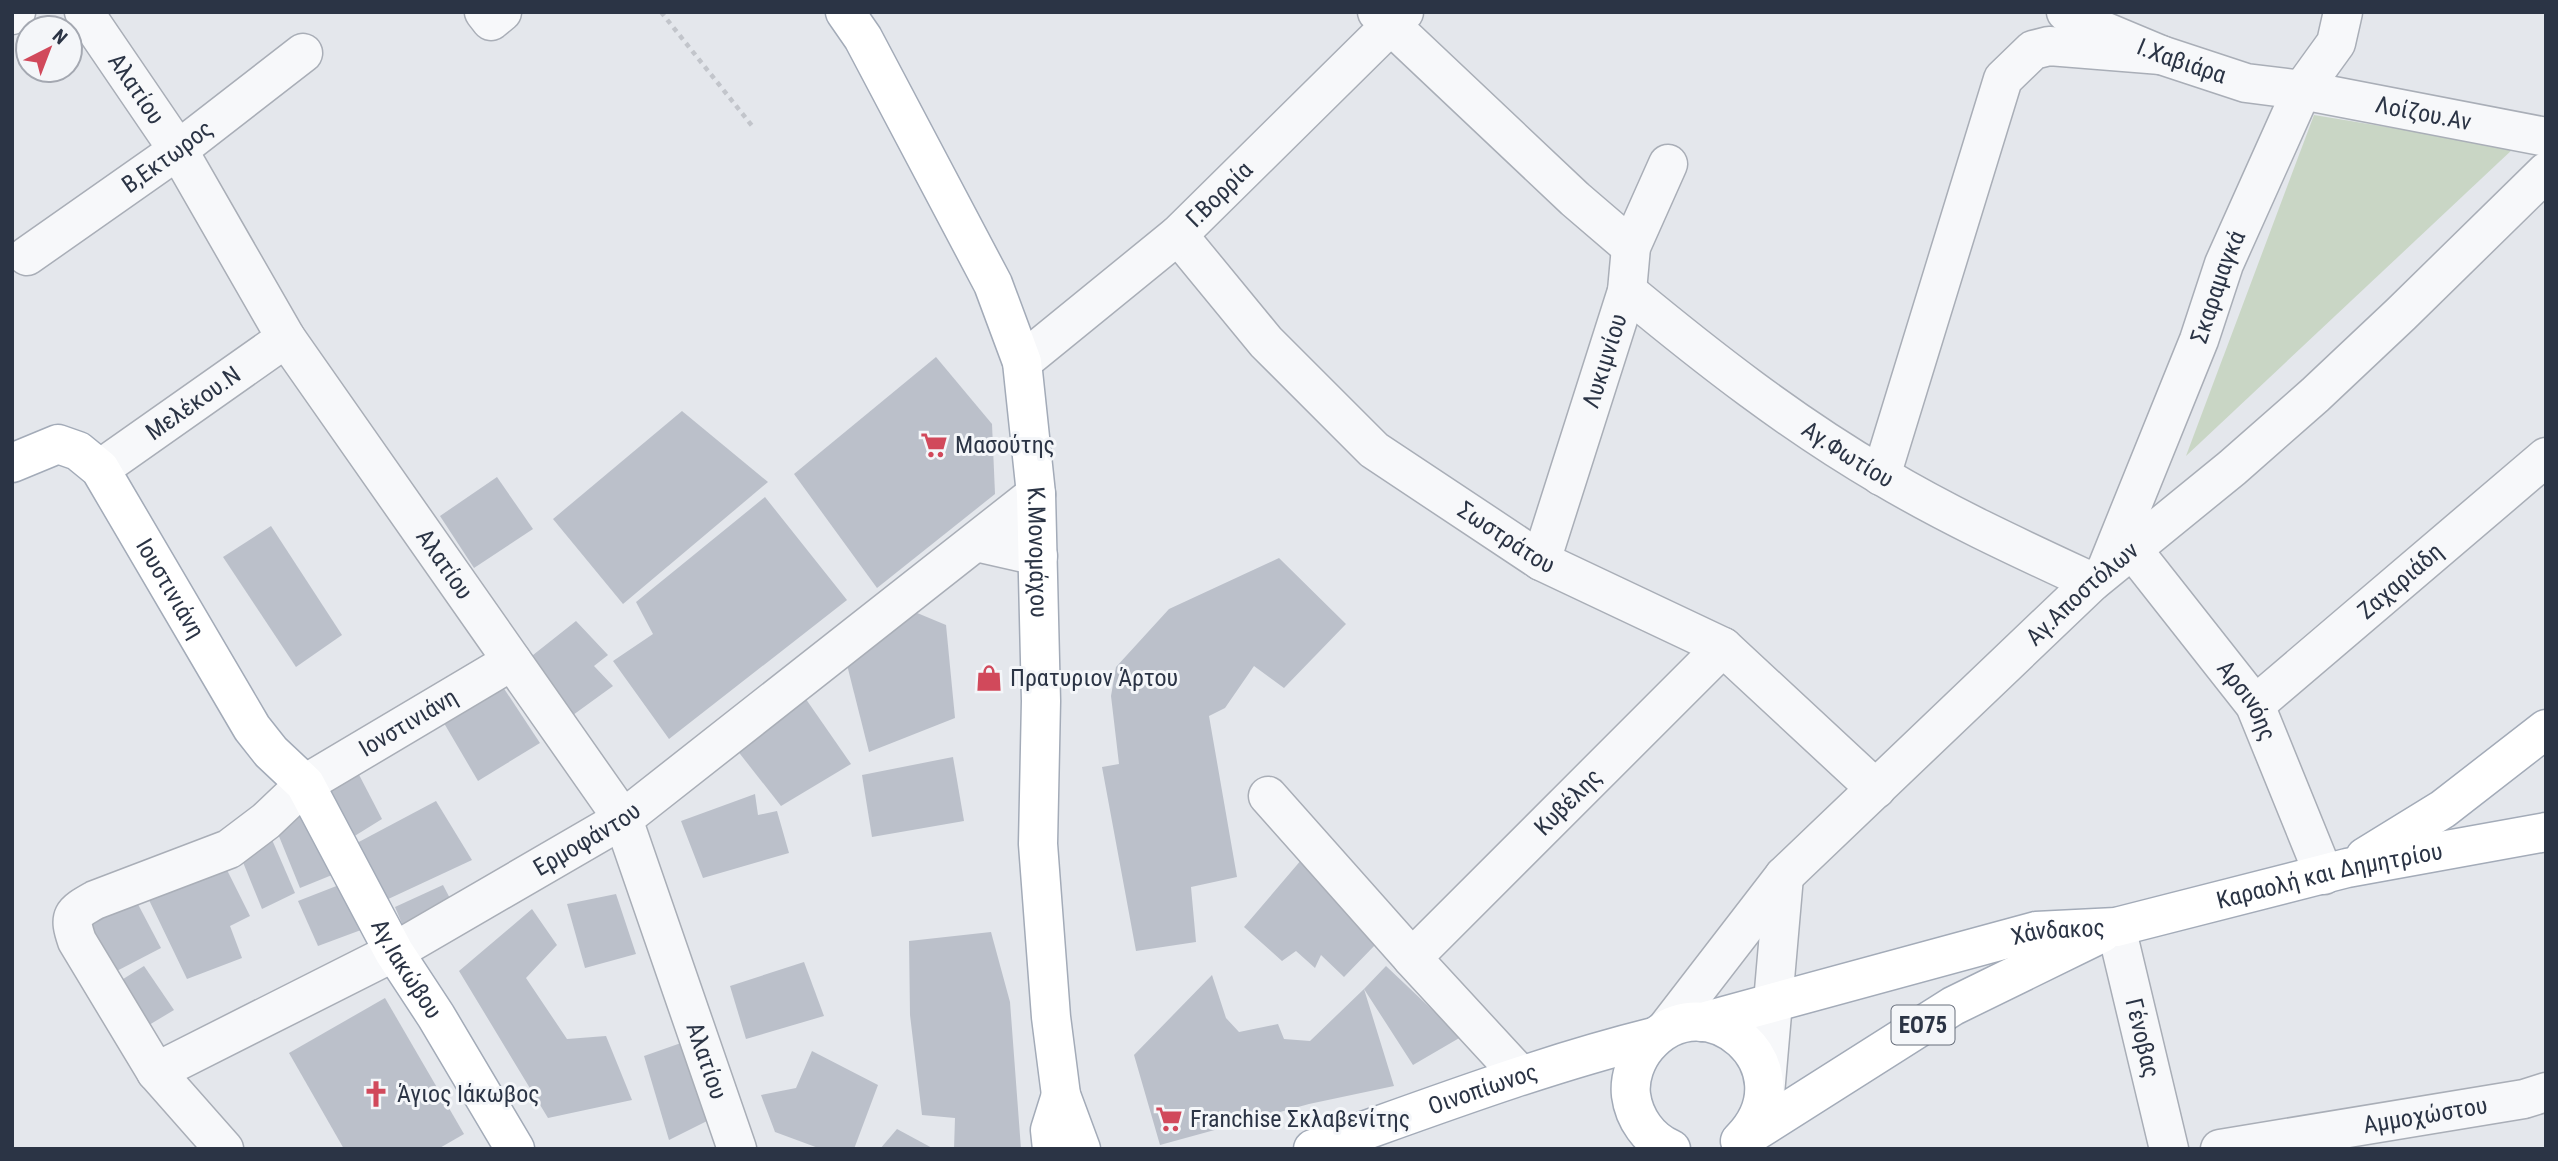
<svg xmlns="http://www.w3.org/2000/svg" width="2558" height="1161" viewBox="0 0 2558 1161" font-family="'Roboto Condensed',sans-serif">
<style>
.green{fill:#c9d6c5}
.building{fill:#bbc0ca}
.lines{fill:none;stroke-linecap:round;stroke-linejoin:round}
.minor-casing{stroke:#a9aeb7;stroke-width:41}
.major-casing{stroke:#a3abb8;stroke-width:41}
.path{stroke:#c2c5cb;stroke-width:4.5;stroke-dasharray:5 5;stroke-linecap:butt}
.minor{stroke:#f7f8fa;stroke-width:38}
.major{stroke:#fff;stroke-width:38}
.labels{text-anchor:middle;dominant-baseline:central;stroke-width:6;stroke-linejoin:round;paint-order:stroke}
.shield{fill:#f4f6f9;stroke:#676e7b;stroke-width:2}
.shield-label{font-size:23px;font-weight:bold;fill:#2b3445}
.street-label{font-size:24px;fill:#2b3445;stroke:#f4f6f9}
.poi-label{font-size:24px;fill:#2b3445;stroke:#f4f6f9;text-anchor:start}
</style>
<rect width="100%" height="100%" fill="#e4e7ec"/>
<polygon class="green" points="2314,115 2514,148 2186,456"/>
<g class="building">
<polygon points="936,357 992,424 995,494 877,588 794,474"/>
<polygon points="682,411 768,482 623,604 553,519"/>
<polygon points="497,477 533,529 474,568 440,516"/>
<polygon points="765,497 847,600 669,739 613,661 653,634 636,602"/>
<polygon points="271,526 342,635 296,667 223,557"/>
<polygon points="1279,558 1346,624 1284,688 1254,666 1225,708 1209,716 1237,877 1191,887 1196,942 1136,951 1102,767 1119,764 1111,696 1116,667 1169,609"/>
<polygon points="910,610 946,625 955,718 869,752 845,657"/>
<polygon points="576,621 608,655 594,666 613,686 573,715 528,659"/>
<polygon points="499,681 540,743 478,781 441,718"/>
<polygon points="801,692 851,764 781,806 733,745"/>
<polygon points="953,757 964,821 872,837 862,775"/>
<polygon points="356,769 382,819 353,837 327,785"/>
<polygon points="755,794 758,815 777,811 789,853 703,878 681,821"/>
<polygon points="436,801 472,860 384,901 355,844"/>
<polygon points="305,812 332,875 300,888 274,824"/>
<polygon points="270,835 295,893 262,909 238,850"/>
<polygon points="1302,859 1377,943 1344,977 1321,955 1315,968 1296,951 1282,961 1244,927"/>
<polygon points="225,866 250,916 230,926 242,958 187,979 149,900"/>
<polygon points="339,885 361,930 318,946 298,901"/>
<polygon points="443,885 456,910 408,938 395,907"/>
<polygon points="131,891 161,948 111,974 76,917"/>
<polygon points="616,894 636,954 585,968 567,904"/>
<polygon points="532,909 557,945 526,978 567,1039 606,1036 632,1100 548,1118 459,971"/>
<polygon points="991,932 1010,1002 1021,1149 954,1149 955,1118 922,1115 910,1015 909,941"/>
<polygon points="804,962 824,1016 746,1039 730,986"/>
<polygon points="144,966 174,1010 139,1031 112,986"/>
<polygon points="1386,966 1461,1037 1413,1065 1364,989 1394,1086 1309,1104 1160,1145 1134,1055 1212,975 1226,1018 1239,1032 1278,1024 1284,1039 1310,1041 1364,989"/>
<polygon points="385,998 464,1134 438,1149 344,1149 289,1053"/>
<polygon points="681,1043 709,1120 669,1140 644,1056"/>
<polygon points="812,1051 878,1085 854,1149 821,1149 775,1132 761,1095 796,1088"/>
<polygon points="897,1129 934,1149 880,1149"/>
</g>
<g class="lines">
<defs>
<g id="minor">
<path id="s1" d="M84,12l94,138 108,188 337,481 114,330"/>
<polyline points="484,12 491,21 502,12"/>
<polyline points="1377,12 1575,199 1631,247"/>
<path id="s2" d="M2066,12l28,15 67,28 85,28 56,7 244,47"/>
<polyline points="12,15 16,12"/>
<path id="s3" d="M1178,235l88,107 108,108 167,111 182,86 153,142"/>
<path id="s4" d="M27,256l151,-106 125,-97"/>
<path id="s5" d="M1627,291c81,67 164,132 255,185 67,40 139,73 210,106"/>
<path id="s6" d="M1022,362l156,-127 226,-223"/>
<path id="s7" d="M100,469l186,-131"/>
<polyline points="1881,476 2003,79 2033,50 2049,46 2161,55"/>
<polyline points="976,542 1038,556"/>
<path id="s8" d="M2132,549l123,156 69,170"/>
<path id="s9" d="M1541,561l86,-270 4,-44 37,-83"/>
<path id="s10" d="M2108,565l91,-225 25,-76 78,-174 34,-47 7,-31"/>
<path id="s11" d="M2255,705l291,-248"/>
<polyline points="1268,796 1412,958"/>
<path id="s12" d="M2116,927l53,222"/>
<path id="s13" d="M1666,1029l118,-153 308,-294 140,-114 83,-73 86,-81 145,-142"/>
<path id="s14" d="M156,1072l238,-120 229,-133 413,-325"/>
<path id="s15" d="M1520,1075l-108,-117 311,-311"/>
<polyline points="1765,1094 1784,876"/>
<path id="s16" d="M224,1149l-68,-77 -79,-131c-9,-26 -5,-28 18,-41l134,-51 37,-28 39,-37 207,-123"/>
<path id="s17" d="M2220,1149l304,-50 22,-7"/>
</g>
<g id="major">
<path id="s18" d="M845,12l18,26 130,246 29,78 14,132 5,207 -3,143 13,173 10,78 20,54"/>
<path id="s19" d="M12,463l46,-19 20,7 22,18 152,259 19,24 34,32 89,168 42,64 79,133"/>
<polyline points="2365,857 2443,809 2546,729"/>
<path id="s20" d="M1702,1022l334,-91 80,-4 231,-59 199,-36"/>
<polyline points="1740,1141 1953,1006 2102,933"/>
<polyline points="1052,1149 1050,1130 1061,1095"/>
<path id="s21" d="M1313,1149c113,-40 225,-83 341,-112"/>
<path d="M1671,1149c-22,-9 -37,-31 -40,-54 -2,-17 5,-36 16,-49 59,-69 163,22 95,93"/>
</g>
</defs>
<use href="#minor" class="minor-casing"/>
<use href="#major" class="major-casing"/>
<polyline class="path" points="661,12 753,127"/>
<use href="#minor" class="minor"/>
<use href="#major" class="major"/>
</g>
<defs>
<symbol id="supermarket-bare" viewBox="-9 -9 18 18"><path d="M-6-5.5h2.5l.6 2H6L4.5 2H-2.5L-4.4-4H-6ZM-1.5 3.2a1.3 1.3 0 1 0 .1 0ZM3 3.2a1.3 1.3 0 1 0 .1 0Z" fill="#d1495b" stroke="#f4f6f9" stroke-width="2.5" paint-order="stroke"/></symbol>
<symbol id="shop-bare" viewBox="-9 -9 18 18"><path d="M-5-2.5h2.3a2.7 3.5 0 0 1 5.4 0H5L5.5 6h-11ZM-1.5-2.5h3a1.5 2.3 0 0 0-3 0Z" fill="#d1495b" stroke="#f4f6f9" stroke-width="2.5" paint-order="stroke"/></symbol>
<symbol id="church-bare" viewBox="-9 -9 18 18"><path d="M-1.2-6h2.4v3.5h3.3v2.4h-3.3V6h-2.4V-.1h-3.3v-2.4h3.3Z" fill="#d1495b" stroke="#f4f6f9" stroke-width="2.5" paint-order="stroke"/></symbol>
</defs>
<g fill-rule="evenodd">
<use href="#supermarket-bare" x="915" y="426" width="38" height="38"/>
<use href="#shop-bare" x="970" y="659" width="38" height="38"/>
<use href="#church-bare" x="357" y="1075" width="38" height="38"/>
<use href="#supermarket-bare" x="1150" y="1100" width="38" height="38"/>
</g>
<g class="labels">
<rect class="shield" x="1891.5" y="1005.5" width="63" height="39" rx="5"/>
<g class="shield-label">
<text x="1923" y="1025">ΕΟ75</text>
</g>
<g class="street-label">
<text stroke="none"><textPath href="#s2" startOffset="126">Ι.Χαβιάρα</textPath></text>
<text stroke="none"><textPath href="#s1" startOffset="93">Αλατίου</textPath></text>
<text stroke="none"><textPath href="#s2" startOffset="374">Λοίζου.Αν</textPath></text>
<text stroke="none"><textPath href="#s4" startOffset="172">Β,Εκτωρος</textPath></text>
<text stroke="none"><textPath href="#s6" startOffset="259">Γ.Βορρία</textPath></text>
<text stroke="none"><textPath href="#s10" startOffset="299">Σκαραμαγκά</textPath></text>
<text stroke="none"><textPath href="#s9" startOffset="210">Λυκιμνίου</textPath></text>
<text stroke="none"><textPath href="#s7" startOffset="114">Μελέκου.Ν</textPath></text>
<text stroke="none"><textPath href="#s5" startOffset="275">Αγ.Φωτίου</textPath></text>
<text stroke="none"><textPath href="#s3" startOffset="450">Σωστράτου</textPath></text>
<text stroke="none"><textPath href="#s18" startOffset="584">Κ.Μονομάχου</textPath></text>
<text stroke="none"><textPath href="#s1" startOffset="660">Αλατίου</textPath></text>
<text stroke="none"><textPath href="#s11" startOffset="191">Ζαχαριάδη</textPath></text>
<text stroke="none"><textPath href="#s19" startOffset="238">Ιουστινιάνη</textPath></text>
<text stroke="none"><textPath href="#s13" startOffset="604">Αγ.Αποστόλων</textPath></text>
<text stroke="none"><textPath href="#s8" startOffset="191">Αρσινόης</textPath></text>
<text stroke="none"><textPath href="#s16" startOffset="672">Ιονστινιάνη</textPath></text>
<text stroke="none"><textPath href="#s15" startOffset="380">Κυβέλης</textPath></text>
<text stroke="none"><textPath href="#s14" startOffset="490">Ερμοφάντου</textPath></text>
<text stroke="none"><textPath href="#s20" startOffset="646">Καραολή και Δημητρίου</textPath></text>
<text stroke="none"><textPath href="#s20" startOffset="368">Χάνδακος</textPath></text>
<text stroke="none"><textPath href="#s19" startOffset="688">Αγ.Ιακώβου</textPath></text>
<text stroke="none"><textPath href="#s12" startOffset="114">Γένοβας</textPath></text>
<text stroke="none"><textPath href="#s1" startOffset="1227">Αλατίου</textPath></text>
<text stroke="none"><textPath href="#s21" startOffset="180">Οινοπίωνος</textPath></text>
<text stroke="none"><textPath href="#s17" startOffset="208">Αμμοχώστου</textPath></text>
</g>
<g class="poi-label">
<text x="955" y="445">Μασούτης</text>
<text x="1010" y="678">Πρατυριον Άρτου</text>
<text x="397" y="1094">Άγιος Ιάκωβος</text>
<text x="1190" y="1119">Franchise Σκλαβενίτης</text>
</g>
</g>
<rect width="2558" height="1161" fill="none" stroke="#2b3445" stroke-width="28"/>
<g transform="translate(49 49) rotate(42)"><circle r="33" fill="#f4f6f9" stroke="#a4a8b1" stroke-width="2"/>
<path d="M0-5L12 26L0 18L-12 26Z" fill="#d1495b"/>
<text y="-10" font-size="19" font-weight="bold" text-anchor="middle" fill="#2b3445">N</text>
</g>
</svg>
